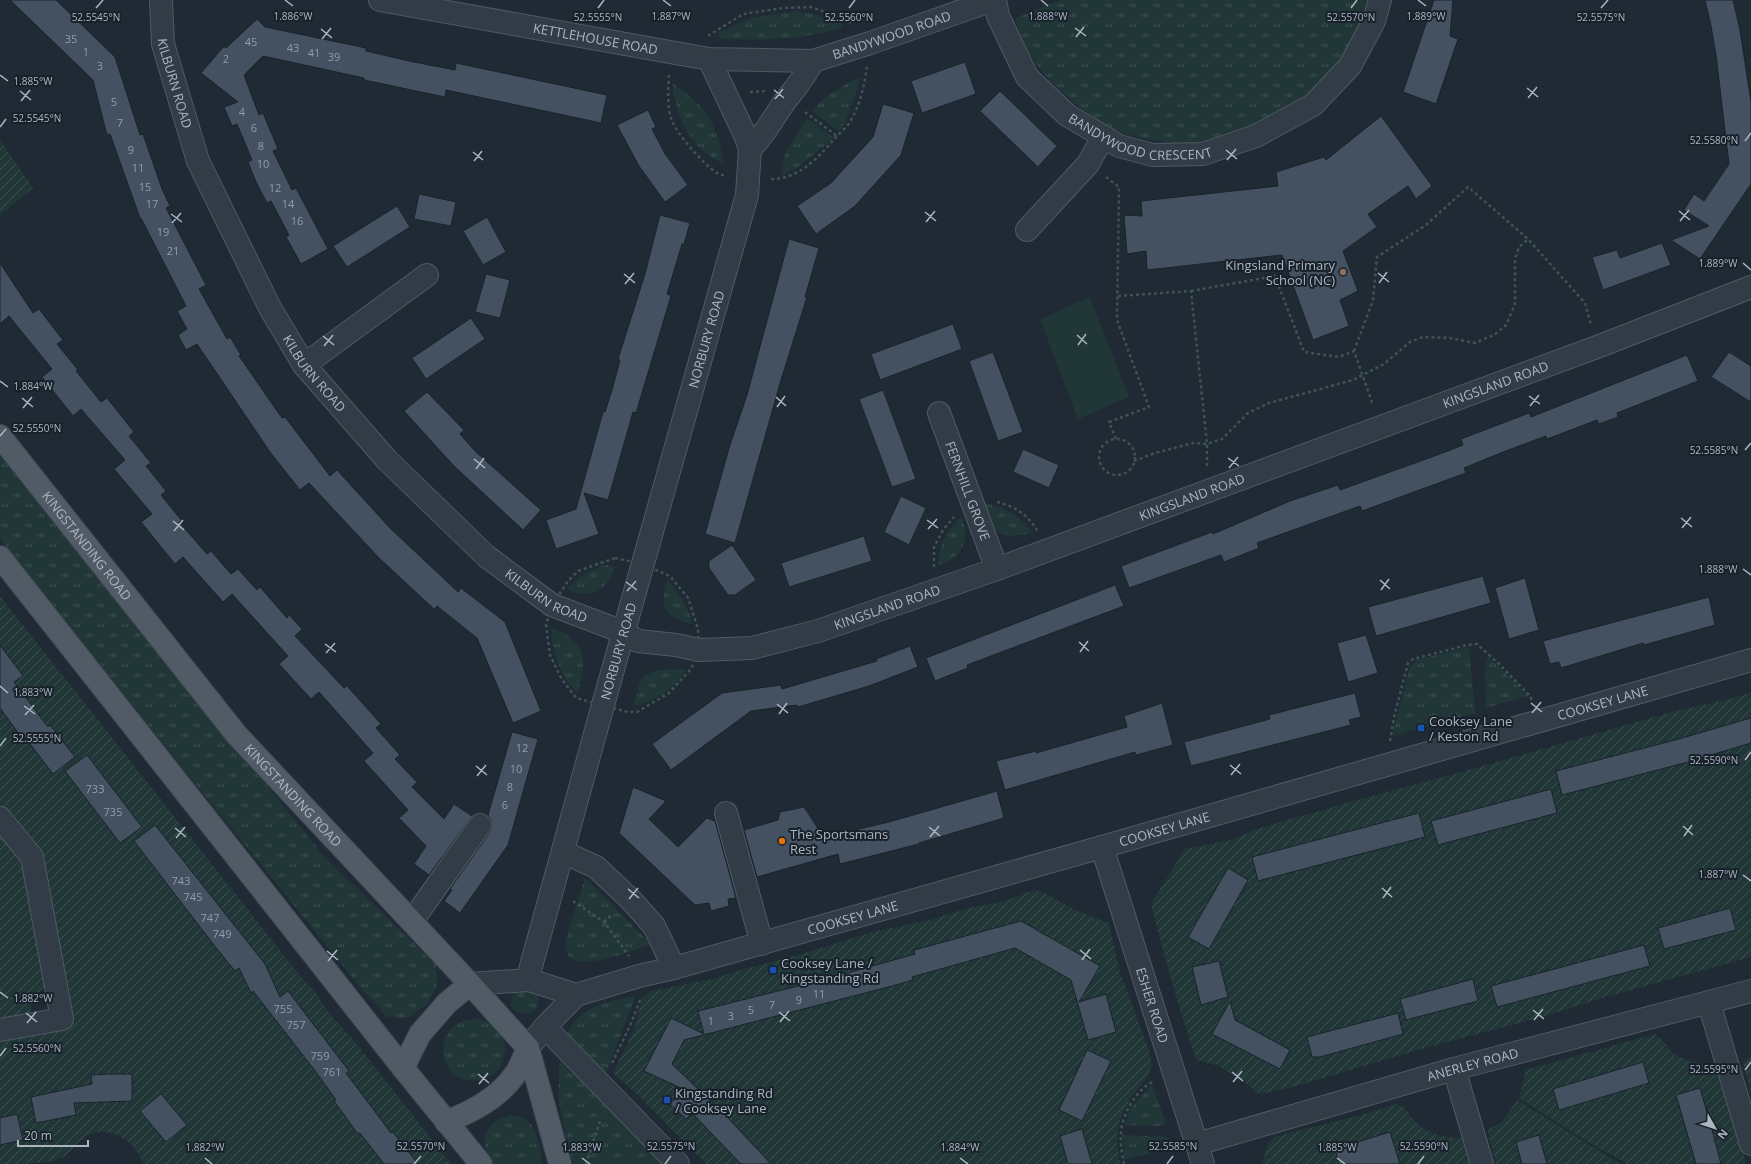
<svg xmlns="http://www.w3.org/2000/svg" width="1751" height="1164" viewBox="0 0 1751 1164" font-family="'Open Sans',sans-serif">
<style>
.grass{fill:url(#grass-tufts)}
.garden{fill:url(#garden-furrows)}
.pitch{fill:#213737}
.building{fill:#445160;stroke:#1a232c}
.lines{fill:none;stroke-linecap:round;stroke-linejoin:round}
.minor-casing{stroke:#505964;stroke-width:24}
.major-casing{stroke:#3c454f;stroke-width:24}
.path{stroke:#3e5354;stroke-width:2.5;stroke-dasharray:3 3;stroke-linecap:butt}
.minor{stroke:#323c46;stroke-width:22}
.major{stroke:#505b66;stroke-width:22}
.ticks{fill:none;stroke:#acb6c3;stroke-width:1.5}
.education-dot{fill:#8d6e63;stroke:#18212a;stroke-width:1.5}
.transit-dot{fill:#1a4fb4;stroke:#18212a;stroke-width:1.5}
.food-dot{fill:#e8710a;stroke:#18212a;stroke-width:1.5}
.labels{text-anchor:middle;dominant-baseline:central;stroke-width:4;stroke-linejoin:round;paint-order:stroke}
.number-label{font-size:11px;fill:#929daa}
.street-label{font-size:13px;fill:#acb6c3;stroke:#18212a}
.poi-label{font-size:13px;fill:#acb6c3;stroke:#18212a;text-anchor:start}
.ticks-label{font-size:10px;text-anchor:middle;fill:#acb6c3;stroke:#18212a;stroke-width:4;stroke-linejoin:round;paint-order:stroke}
</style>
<defs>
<pattern id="grass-tufts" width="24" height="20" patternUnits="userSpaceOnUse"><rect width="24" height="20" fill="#213737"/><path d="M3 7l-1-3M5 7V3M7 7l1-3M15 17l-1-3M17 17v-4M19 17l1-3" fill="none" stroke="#3f5252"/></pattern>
<pattern id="garden-furrows" width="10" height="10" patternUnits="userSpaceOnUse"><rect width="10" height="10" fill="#213737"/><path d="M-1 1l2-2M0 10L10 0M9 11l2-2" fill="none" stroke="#3f5252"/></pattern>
</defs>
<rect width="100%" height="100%" fill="#1f2a35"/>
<g class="grass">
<path d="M1060,0h309c-14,46 -33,76 -72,105 -5,4 -11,9 -17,12 -10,5 -22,4 -32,9 -7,3 -14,8 -21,12 -27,11 -77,4 -104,-5 -17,-6 -39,-22 -53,-34 -26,-21 -48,-49 -54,-81z"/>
<path d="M797,11l43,9 2,7c-43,14 -78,13 -122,12l-2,-6 33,-15z"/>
<path d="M861,77l-15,44 -7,10 -27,-20c14,-17 30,-25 49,-34z"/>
<path d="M672,83c37,26 43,38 52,81 -35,-16 -47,-45 -52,-81z"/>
<polygon points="807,118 834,138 797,168 781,175 785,154"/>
<polygon points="0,452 321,853 436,965 437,986 427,1004 408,1018 387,1017 361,988 164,745 0,538"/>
<path d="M989,504c20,6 30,11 42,29 -32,8 -36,-1 -52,-27z"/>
<path d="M961,517c11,20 0,43 -23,48 0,-19 9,-36 23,-48z"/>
<path d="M607,565l8,2c-3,7 -6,13 -11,19 -9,10 -28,10 -37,2l21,-17z"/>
<path d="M668,580c11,13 21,27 24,44 -27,-6 -34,-18 -24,-44z"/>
<path d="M552,628c7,3 16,6 21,12 15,14 11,35 4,52 -15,-12 -28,-45 -25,-64z"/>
<polygon points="1469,647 1475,713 1392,736 1410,667 1416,660"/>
<polygon points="1488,656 1528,696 1486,708 1485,669"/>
<path d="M686,669c-11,19 -30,33 -53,37l7,-25c11,-14 31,-12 46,-12z"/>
<path d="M585,878l63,63 1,4c-17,5 -91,38 -83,-6z"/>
<path d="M532,989c26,27 -34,37 -18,3z"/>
<path d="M636,995l-31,81 -40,-36c10,-34 41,-37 71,-45z"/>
<circle cx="474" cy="1050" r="31"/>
<polygon points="560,1057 667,1164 573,1164 558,1098"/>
<polygon points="1152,1084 1166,1124 1159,1126 1125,1125 1131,1108"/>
<path d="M511,1115c28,4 27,26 31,49h-48c-17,-22 -10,-42 17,-49z"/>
<polygon points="1123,1135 1168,1137 1173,1146 1124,1160"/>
</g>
<g class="garden">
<polygon points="0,140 33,188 0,215"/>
<path d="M0,596l297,376 19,21 15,23 21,22 99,126h-308c-7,-24 -35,-41 -58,-27 -9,5 -14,17 -24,21 -15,6 -44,6 -61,6v-126l71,-12 -12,-70 -53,-144 -6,-6z"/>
<polygon points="1751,692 1751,957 1602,998 1538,1018 1432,1046 1296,1086 1261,1094 1256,1093 1249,1085 1217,1065 1196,1060 1175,993 1152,909 1152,902 1185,849 1230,840 1263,827 1354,801 1483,766 1672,712 1738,697"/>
<path d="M0,828l26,36 22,120c-14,11 -17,17 -18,35l-30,5z"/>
<polygon points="1034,890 1043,892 1075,910 1109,923 1119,969 1149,1051 1152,1065 1148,1076 1130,1099 1121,1117 1118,1129 1117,1141 1120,1164 706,1164 636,1093 613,1073 634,1030 642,998 651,991 708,980 749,968 795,956 877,931 927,921 969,908 1003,902"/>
<path d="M1655,1034c9,5 13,16 22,22 14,8 29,7 43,13l26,95h-121l1,-1 -38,-21 -69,-44 7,-28z"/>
<polygon points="1751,1056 1751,1093 1743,1062"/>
<polygon points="1517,1100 1620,1164 1496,1164 1488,1133 1489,1129 1502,1122"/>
<path d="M1397,1104c8,3 12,11 18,17 15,16 32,16 53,18l6,25h-212l6,-21 6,-6 91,-23z"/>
</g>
<polygon class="pitch" points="1090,297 1129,397 1078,419 1040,319"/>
<g class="building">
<polygon points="10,0 56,0 115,57 140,135 143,134 162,189 170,206 166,208 206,285 199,289 227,339 230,337 241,355 239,356 282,418 285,417 330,476 337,470 390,528 458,592 461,588 505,622 541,711 513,723 477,638 437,606 434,609 379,558 309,483 300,490 270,452 197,344 186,350 178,335 187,329 177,311 186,306 141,218 140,218 110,134 107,135 93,80"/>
<polygon points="1434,0 1453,0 1450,36 1458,39 1436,104 1403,92"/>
<polygon points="1705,0 1733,0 1740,30 1751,102 1751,184 1700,259 1671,240 1709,226 1684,210 1694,194 1704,201 1729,164 1716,55 1711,26"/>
<polygon points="257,19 265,27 366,48 366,51 409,61 455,70 456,63 607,95 601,123 446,90 445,97 364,80 364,78 263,56 244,75 259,115 263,113 278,149 273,151 292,190 296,188 328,249 301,264 286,237 289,235 271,201 267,203 256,182 248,162 252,160 237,124 232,126 224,107 238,102 201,73 224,46 226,48"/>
<polygon points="965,62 976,94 922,113 911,81"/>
<polygon points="1000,91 1057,146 1038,167 980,111"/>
<polygon points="883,104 914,113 901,155 855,206 816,234 797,206 831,183 873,137"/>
<polygon points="648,110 656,127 652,129 665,154 688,185 665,202 639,166 617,125"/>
<polygon points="1381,116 1432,186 1416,199 1408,186 1368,214 1377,227 1343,251 1358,291 1340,300 1349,326 1313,340 1282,255 1147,270 1146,251 1127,254 1124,215 1142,216 1141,201 1278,186 1276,172 1324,157 1326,160"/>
<polygon points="419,194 456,202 451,226 414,219"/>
<polygon points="397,206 410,227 347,267 333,246"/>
<polygon points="660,215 690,223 684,244 682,244 667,294 671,296 636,413 633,412 608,500 584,493 599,534 556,549 546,520 576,509 603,412 605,412 612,390 620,360 618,359 645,274"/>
<polygon points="487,217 506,252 483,265 463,231"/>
<polygon points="789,239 819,248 805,297 807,297 781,380 735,543 705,534 729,448 747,395"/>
<polygon points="1662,243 1671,265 1603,290 1592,257 1617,250 1620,258"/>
<polygon points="0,263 33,313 39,309 56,331 63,340 57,344 78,370 76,371 101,402 107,398 134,432 129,436 151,463 146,466 166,491 161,495 182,521 179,522 207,554 211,551 231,574 238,569 257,590 260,587 287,618 289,615 302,629 295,636 344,688 347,686 381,724 376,728 400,755 395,759 417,782 412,787 444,819 454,804 472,816 429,875 414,864 426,846 399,818 408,810 364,761 373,753 319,692 311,699 279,664 288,656 232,594 223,602 183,557 175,564 141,522 152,514 114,469 125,460 81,409 73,416 42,377 52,369 9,316 0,324"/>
<polygon points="486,274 510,280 500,318 475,312"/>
<polygon points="471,318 485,339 426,379 412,358"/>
<polygon points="953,324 962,349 880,380 871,354"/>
<polygon points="993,352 1023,432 998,441 969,361"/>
<polygon points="1729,352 1751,366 1751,402 1711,377"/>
<polygon points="1687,355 1698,381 1617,413 1618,417 1599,424 1597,420 1547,439 1546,436 1503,452 1464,468 1466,473 1362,511 1360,506 1257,543 1259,548 1224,562 1221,555 1129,588 1121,566 1212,532 1213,534 1290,501 1338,485 1340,490 1440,454 1463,445 1461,439 1529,413 1531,417"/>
<polygon points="883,390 916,479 892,487 859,399"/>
<polygon points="427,392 464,430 460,434 475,451 541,510 523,530 454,466 404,411"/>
<polygon points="1023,449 1059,465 1049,488 1013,472"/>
<polygon points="901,496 926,508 909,545 884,532"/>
<polygon points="864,536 872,561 789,587 781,563"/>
<polygon points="732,545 756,580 735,595 728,595 709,568 709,561"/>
<polygon points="1483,576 1491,603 1376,636 1368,607"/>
<polygon points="1525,578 1539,630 1509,639 1495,588"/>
<polygon points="1115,585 1124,606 967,665 968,668 935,681 926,658"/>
<polygon points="1709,597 1715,625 1644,645 1643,643 1561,668 1559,662 1550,664 1543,641"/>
<polygon points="1366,635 1378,673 1348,682 1337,643"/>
<polygon points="0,645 23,676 14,682 48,727 50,725 75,757 53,774 24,736 22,738 0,708"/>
<polygon points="910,646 918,667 869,686 798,707 797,705 751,711 671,770 652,744 722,693 781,685 782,689 877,661 876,659"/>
<polygon points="1355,693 1361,717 1349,720 1351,725 1191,766 1184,742 1270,719 1269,715"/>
<polygon points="1162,703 1173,745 1136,755 1135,752 1005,790 996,761 1036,751 1036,753 1127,727 1124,716"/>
<polygon points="1751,718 1751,743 1688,762 1562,795 1556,771 1675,740"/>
<polygon points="512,732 538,739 508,845 460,913 444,901 452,890 450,889 490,832 492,826 491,820 488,815"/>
<polygon points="87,755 142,827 120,843 65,771"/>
<polygon points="633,787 666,801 649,819 678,847 707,818 715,821 736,898 728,899 729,906 711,911 709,903 695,905 619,833"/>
<polygon points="1551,789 1557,813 1438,845 1431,821"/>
<polygon points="997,791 1004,818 919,843 919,844 840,864 838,854 757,877 744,830 778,820 780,812 804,807 817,827 820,838 889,822"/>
<polygon points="1419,813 1425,837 1258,881 1252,857"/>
<polygon points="155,825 265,964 280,997 288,991 349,1071 346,1073 391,1133 393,1132 418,1164 384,1164 360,1133 358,1134 334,1101 336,1100 316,1072 253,991 251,993 239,968 235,971 217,949 134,841"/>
<polygon points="1228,868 1248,880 1209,949 1188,937"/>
<polygon points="1730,908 1736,930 1664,949 1658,928"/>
<polygon points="1021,921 1100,966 1079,1002 1106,994 1116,1032 1088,1040 1071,980 1015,948 912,977 913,980 892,986 684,1040 672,1064 728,1118 771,1164 741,1164 692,1113 686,1119 670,1104 683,1089 644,1071 671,1018 704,1034 698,1011 826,979 915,954 914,950"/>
<polygon points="1644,945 1650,966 1497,1007 1491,986"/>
<polygon points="1219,961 1228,997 1201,1005 1192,967"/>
<polygon points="1473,979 1478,1001 1406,1020 1400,999"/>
<polygon points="1230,1001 1235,1020 1290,1050 1280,1069 1212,1034"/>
<polygon points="1398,1013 1403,1034 1320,1057 1312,1057 1307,1037"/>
<polygon points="1087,1050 1111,1061 1082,1121 1059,1110"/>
<polygon points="1643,1062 1649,1083 1559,1110 1553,1089"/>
<polygon points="113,1074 132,1074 132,1101 74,1103 76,1115 36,1123 31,1097 92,1084 91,1075"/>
<polygon points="1700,1088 1711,1126 1721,1164 1696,1164 1676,1095"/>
<polygon points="161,1094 187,1125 166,1142 140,1111"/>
<polygon points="17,1114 23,1140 0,1145 0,1118"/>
<polygon points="1082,1129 1092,1164 1068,1164 1060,1136"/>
<polygon points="1390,1132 1400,1164 1339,1164 1335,1149"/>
<polygon points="1539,1135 1547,1164 1522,1164 1516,1142"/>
</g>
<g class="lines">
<defs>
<g id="minor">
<path id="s1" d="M161,0l2,44 35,117 72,147 34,57 83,95 99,96 66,49 71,27 15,9 38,4 23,5 53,-2 66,-17 179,-62 600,-222 154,-60"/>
<path id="s2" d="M380,0l329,59 104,2 57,-18 123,-43"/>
<path id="s3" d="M995,0l3,16 29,61 40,38 52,31 34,9 50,-1 53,-18 57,-31 37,-39 24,-45 6,-21"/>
<path d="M750,149c14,-13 22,-29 33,-45 12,-16 21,-25 30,-43"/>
<polyline points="1027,230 1088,164 1103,137"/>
<polyline points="304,365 427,275"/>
<path id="s4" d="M939,413l58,156"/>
<polyline points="726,813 762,944"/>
<polyline points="0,818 32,857 62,1019 0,1030"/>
<path id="s5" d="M1102,847l101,317"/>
<polyline points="563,852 596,867 631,900 654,926 674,968"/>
<polyline points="412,921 480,825"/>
<path id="s6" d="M529,980l1,-10 73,-265 144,-510 3,-46 -5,-14 -36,-76"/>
<polyline points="470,984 529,980 576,995"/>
<polyline points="1709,1003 1751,1144"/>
<polyline points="545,1027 678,1164"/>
<path id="s7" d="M528,1048l17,-21 31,-32 63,-19 35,-8 428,-121 649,-187"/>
<polyline points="1454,1069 1482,1164"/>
<path id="s8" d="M1197,1144l257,-75 297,-78"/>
</g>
<g id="major">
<path id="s9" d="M0,436l236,298 234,250 58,64 32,116"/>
<polyline points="0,557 403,1068 481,1164"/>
<polyline points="403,1068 420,1034 447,1003 470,984"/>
<path d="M446,1122c27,-11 53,-24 70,-49 5,-8 8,-17 12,-25"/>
</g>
</defs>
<use href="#minor" class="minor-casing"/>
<use href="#major" class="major-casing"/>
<g class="path">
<polyline points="708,36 743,14 783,8 811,7 842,18 854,24"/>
<path d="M669,75c-1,13 -2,34 3,46 6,14 32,44 45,52 3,2 6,2 9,2"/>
<polyline points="750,92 765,91"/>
<polyline points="805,112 837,136"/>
<polyline points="1106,177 1119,187 1117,320 1149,407 1109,422 1116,439"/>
<path d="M771,179c28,0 47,-21 64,-41 5,-5 11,-10 15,-16 10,-17 14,-35 17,-55"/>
<polyline points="1191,291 1275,276 1304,352 1339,357 1354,351 1373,405"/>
<polyline points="1118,296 1191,291 1207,444 1207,467"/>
<polyline points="1354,351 1373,300 1377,257 1426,225 1468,187 1528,239 1585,303 1591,325"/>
<circle cx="1117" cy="457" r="18"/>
<polyline points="1134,461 1155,453 1193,443 1207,444 1222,439 1248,413 1269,403 1353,380 1384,364 1410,342 1423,337 1450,338 1475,343 1494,335 1506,325 1515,304 1515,260 1519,247 1528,239"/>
<path d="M997,502c17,4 31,13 40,28"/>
<polygon points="615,558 642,564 670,576 688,598 698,629 699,650 691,669 669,693 637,712 628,712 576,698 561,678 550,655 546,625 552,605 568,581 578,571"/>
<polyline points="934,567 934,547 943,530 954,517"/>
<polyline points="1390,741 1394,717 1408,663 1413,659 1467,645 1477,644 1499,664 1531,697 1531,700"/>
<polyline points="573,901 604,922 629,956"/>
<polyline points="604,922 613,914"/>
<polyline points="612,1063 630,1026 640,1000"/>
<polyline points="586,1164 601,1118"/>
<path d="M1124,1164c-2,-10 -4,-20 -3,-31 1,-18 15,-43 31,-51"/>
</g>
<use href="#minor" class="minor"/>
<use href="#major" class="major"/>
</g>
<path class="ticks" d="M285,0l8,6M663,0l8,6M1041,0l7,6M1418,0l8,6M96,8l7,-8M598,8l6,-8M849,8l6,-8M1351,8l6,-8M1601,8l7,-8M1075,28l11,8M321,29l11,9M1076,37l8,-10M322,39l9,-11M0,75l8,6M1527,88l11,9M774,90l10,8M20,91l11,9M1528,98l9,-11M775,99l8,-10M21,101l9,-11M0,127l6,-8M1745,141l6,-8M1226,150l11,9M473,152l10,8M1227,160l9,-11M474,161l8,-10M1679,211l11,9M925,212l11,9M171,214l11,8M1680,221l9,-11M926,222l9,-11M172,223l9,-10M1743,263l8,7M1378,273l11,9M624,274l11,9M1379,283l8,-11M625,284l9,-11M1077,335l10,9M323,336l11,9M1078,345l8,-11M324,346l9,-11M0,381l8,6M1529,396l11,8M776,397l10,9M22,398l11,9M1530,406l9,-11M777,407l8,-11M23,408l9,-11M0,436l6,-7M1745,450l6,-7M1228,458l11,8M474,459l11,9M1229,468l9,-11M476,469l8,-11M1681,518l11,9M927,520l11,8M173,521l11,9M1682,528l9,-11M928,529l9,-10M174,531l9,-11M1743,569l8,6M1380,580l10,9M626,582l11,8M1381,590l8,-11M627,591l9,-10M1079,642l10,9M325,644l11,8M1080,652l8,-11M326,653l9,-10M0,686l8,7M1531,703l11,9M777,704l11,9M24,706l11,8M1532,713l9,-11M779,714l8,-11M25,715l9,-10M0,746l6,-8M1745,760l6,-8M1230,765l11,9M476,766l11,9M1231,775l9,-11M477,776l9,-11M1683,826l10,9M929,827l11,9M175,828l11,9M1684,836l8,-11M930,837l9,-11M176,838l9,-11M1743,875l8,6M1382,888l10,9M628,889l11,9M1383,898l8,-11M629,899l9,-11M1080,950l11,9M327,951l11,9M1082,960l8,-11M328,961l9,-11M0,992l8,6M1533,1010l11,9M779,1012l11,9M26,1013l11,9M1534,1020l9,-11M780,1022l9,-11M27,1023l9,-11M0,1056l6,-8M1745,1070l6,-8M1232,1072l11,9M478,1074l11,9M1233,1082l9,-11M479,1084l9,-11M205,1158l7,6M582,1158l8,6M960,1158l8,6M1337,1158l8,6M414,1164l7,-8M665,1164l6,-8M1167,1164l6,-8M1418,1164l6,-8"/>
<circle class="education-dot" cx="1343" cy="272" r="4"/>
<g class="transit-dot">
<rect x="1417" y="724" width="8" height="8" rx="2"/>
<rect x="769" y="966" width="8" height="8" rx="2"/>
<rect x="663" y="1096" width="8" height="8" rx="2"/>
</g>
<circle class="food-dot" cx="782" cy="841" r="4"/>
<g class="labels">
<g class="number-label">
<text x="71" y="38">35</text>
<text x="251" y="41">45</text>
<text x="293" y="47">43</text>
<text x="86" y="51">1</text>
<text x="314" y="52">41</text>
<text x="334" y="56">39</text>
<text x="226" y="58">2</text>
<text x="100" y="65">3</text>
<text x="114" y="101">5</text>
<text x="242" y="111">4</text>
<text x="120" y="122">7</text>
<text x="254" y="127">6</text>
<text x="261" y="145">8</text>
<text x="131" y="149">9</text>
<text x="263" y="163">10</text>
<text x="138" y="167">11</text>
<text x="145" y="186">15</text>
<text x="275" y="187">12</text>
<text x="152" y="203">17</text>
<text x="288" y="203">14</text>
<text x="297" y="220">16</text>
<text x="163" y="231">19</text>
<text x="173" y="250">21</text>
<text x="522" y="747">12</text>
<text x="516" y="768">10</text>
<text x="510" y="786">8</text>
<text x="95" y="788">733</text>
<text x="505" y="804">6</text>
<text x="113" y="811">735</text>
<text x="181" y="880">743</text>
<text x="193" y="896">745</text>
<text x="210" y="917">747</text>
<text x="222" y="933">749</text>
<text x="819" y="993">11</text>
<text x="799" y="999">9</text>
<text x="772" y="1004">7</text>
<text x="283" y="1008">755</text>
<text x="751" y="1009">5</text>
<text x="731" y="1015">3</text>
<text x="711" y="1020">1</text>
<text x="296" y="1024">757</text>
<text x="320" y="1055">759</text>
<text x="332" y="1071">761</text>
</g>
<g class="street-label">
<text stroke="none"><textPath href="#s2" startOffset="521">BANDYWOOD ROAD</textPath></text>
<text stroke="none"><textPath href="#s2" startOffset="219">KETTLEHOUSE ROAD</textPath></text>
<text stroke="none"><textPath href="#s1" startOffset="85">KILBURN ROAD</textPath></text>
<text stroke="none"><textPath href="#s3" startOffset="218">BANDYWOOD CRESCENT</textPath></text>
<text stroke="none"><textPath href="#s6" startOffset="665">NORBURY ROAD</textPath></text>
<text stroke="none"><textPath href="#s1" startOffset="409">KILBURN ROAD</textPath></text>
<text stroke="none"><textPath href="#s1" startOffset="1740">KINGSLAND ROAD</textPath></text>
<text stroke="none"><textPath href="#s4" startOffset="83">FERNHILL GROVE</textPath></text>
<text stroke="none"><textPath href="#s1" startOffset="1416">KINGSLAND ROAD</textPath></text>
<text stroke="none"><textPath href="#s9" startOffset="140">KINGSTANDING ROAD</textPath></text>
<text stroke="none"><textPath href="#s1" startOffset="733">KILBURN ROAD</textPath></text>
<text stroke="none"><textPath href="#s1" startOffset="1092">KINGSLAND ROAD</textPath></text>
<text stroke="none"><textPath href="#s6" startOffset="341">NORBURY ROAD</textPath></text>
<text stroke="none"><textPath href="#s7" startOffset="1139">COOKSEY LANE</textPath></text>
<text stroke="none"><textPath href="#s9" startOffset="464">KINGSTANDING ROAD</textPath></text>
<text stroke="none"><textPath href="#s7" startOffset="683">COOKSEY LANE</textPath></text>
<text stroke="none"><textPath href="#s7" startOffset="359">COOKSEY LANE</textPath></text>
<text stroke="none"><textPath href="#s5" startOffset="166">ESHER ROAD</textPath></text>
<text stroke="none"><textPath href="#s8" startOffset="287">ANERLEY ROAD</textPath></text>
</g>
<g class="poi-label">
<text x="1335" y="265" text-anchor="end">Kingsland Primary<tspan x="1335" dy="15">School (NC)</tspan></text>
<text x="1429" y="721">Cooksey Lane<tspan x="1429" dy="15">/ Keston Rd</tspan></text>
<text x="790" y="834">The Sportsmans<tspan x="790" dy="15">Rest</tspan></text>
<text x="781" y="963">Cooksey Lane /<tspan x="781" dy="15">Kingstanding Rd</tspan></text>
<text x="675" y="1093">Kingstanding Rd<tspan x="675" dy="15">/ Cooksey Lane</tspan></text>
</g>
</g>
<g class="ticks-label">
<text x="293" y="20">1.886°W</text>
<text x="671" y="20">1.887°W</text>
<text x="1048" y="20">1.888°W</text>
<text x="1426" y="20">1.889°W</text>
<text x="1601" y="21">52.5575°N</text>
<text x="96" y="21">52.5545°N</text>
<text x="598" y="21">52.5555°N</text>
<text x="849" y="21">52.5560°N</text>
<text x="1351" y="21">52.5570°N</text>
<text x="33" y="85">1.885°W</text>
<text x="37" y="122">52.5545°N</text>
<text x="1714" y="144">52.5580°N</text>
<text x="1718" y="267">1.889°W</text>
<text x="33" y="390">1.884°W</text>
<text x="37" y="432">52.5550°N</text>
<text x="1714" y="454">52.5585°N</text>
<text x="1718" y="573">1.888°W</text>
<text x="33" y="696">1.883°W</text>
<text x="37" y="742">52.5555°N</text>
<text x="1714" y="764">52.5590°N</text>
<text x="1718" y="878">1.887°W</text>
<text x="33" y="1002">1.882°W</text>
<text x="37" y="1052">52.5560°N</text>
<text x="1714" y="1073">52.5595°N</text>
<text x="421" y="1150">52.5570°N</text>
<text x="671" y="1150">52.5575°N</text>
<text x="1173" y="1150">52.5585°N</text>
<text x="1424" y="1150">52.5590°N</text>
<text x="205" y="1151">1.882°W</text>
<text x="582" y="1151">1.883°W</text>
<text x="960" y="1151">1.884°W</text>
<text x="1337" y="1151">1.885°W</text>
</g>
<g transform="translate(1715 1128) rotate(129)" stroke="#18212a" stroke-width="3" paint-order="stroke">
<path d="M0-3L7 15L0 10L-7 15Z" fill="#acb6c3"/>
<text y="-6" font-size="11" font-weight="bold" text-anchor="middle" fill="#acb6c3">N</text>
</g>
<path d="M18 1140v6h70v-6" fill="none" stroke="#acb6c3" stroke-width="2"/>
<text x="24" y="1140" font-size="12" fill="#acb6c3" stroke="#18212a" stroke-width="3" paint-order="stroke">20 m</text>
</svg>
